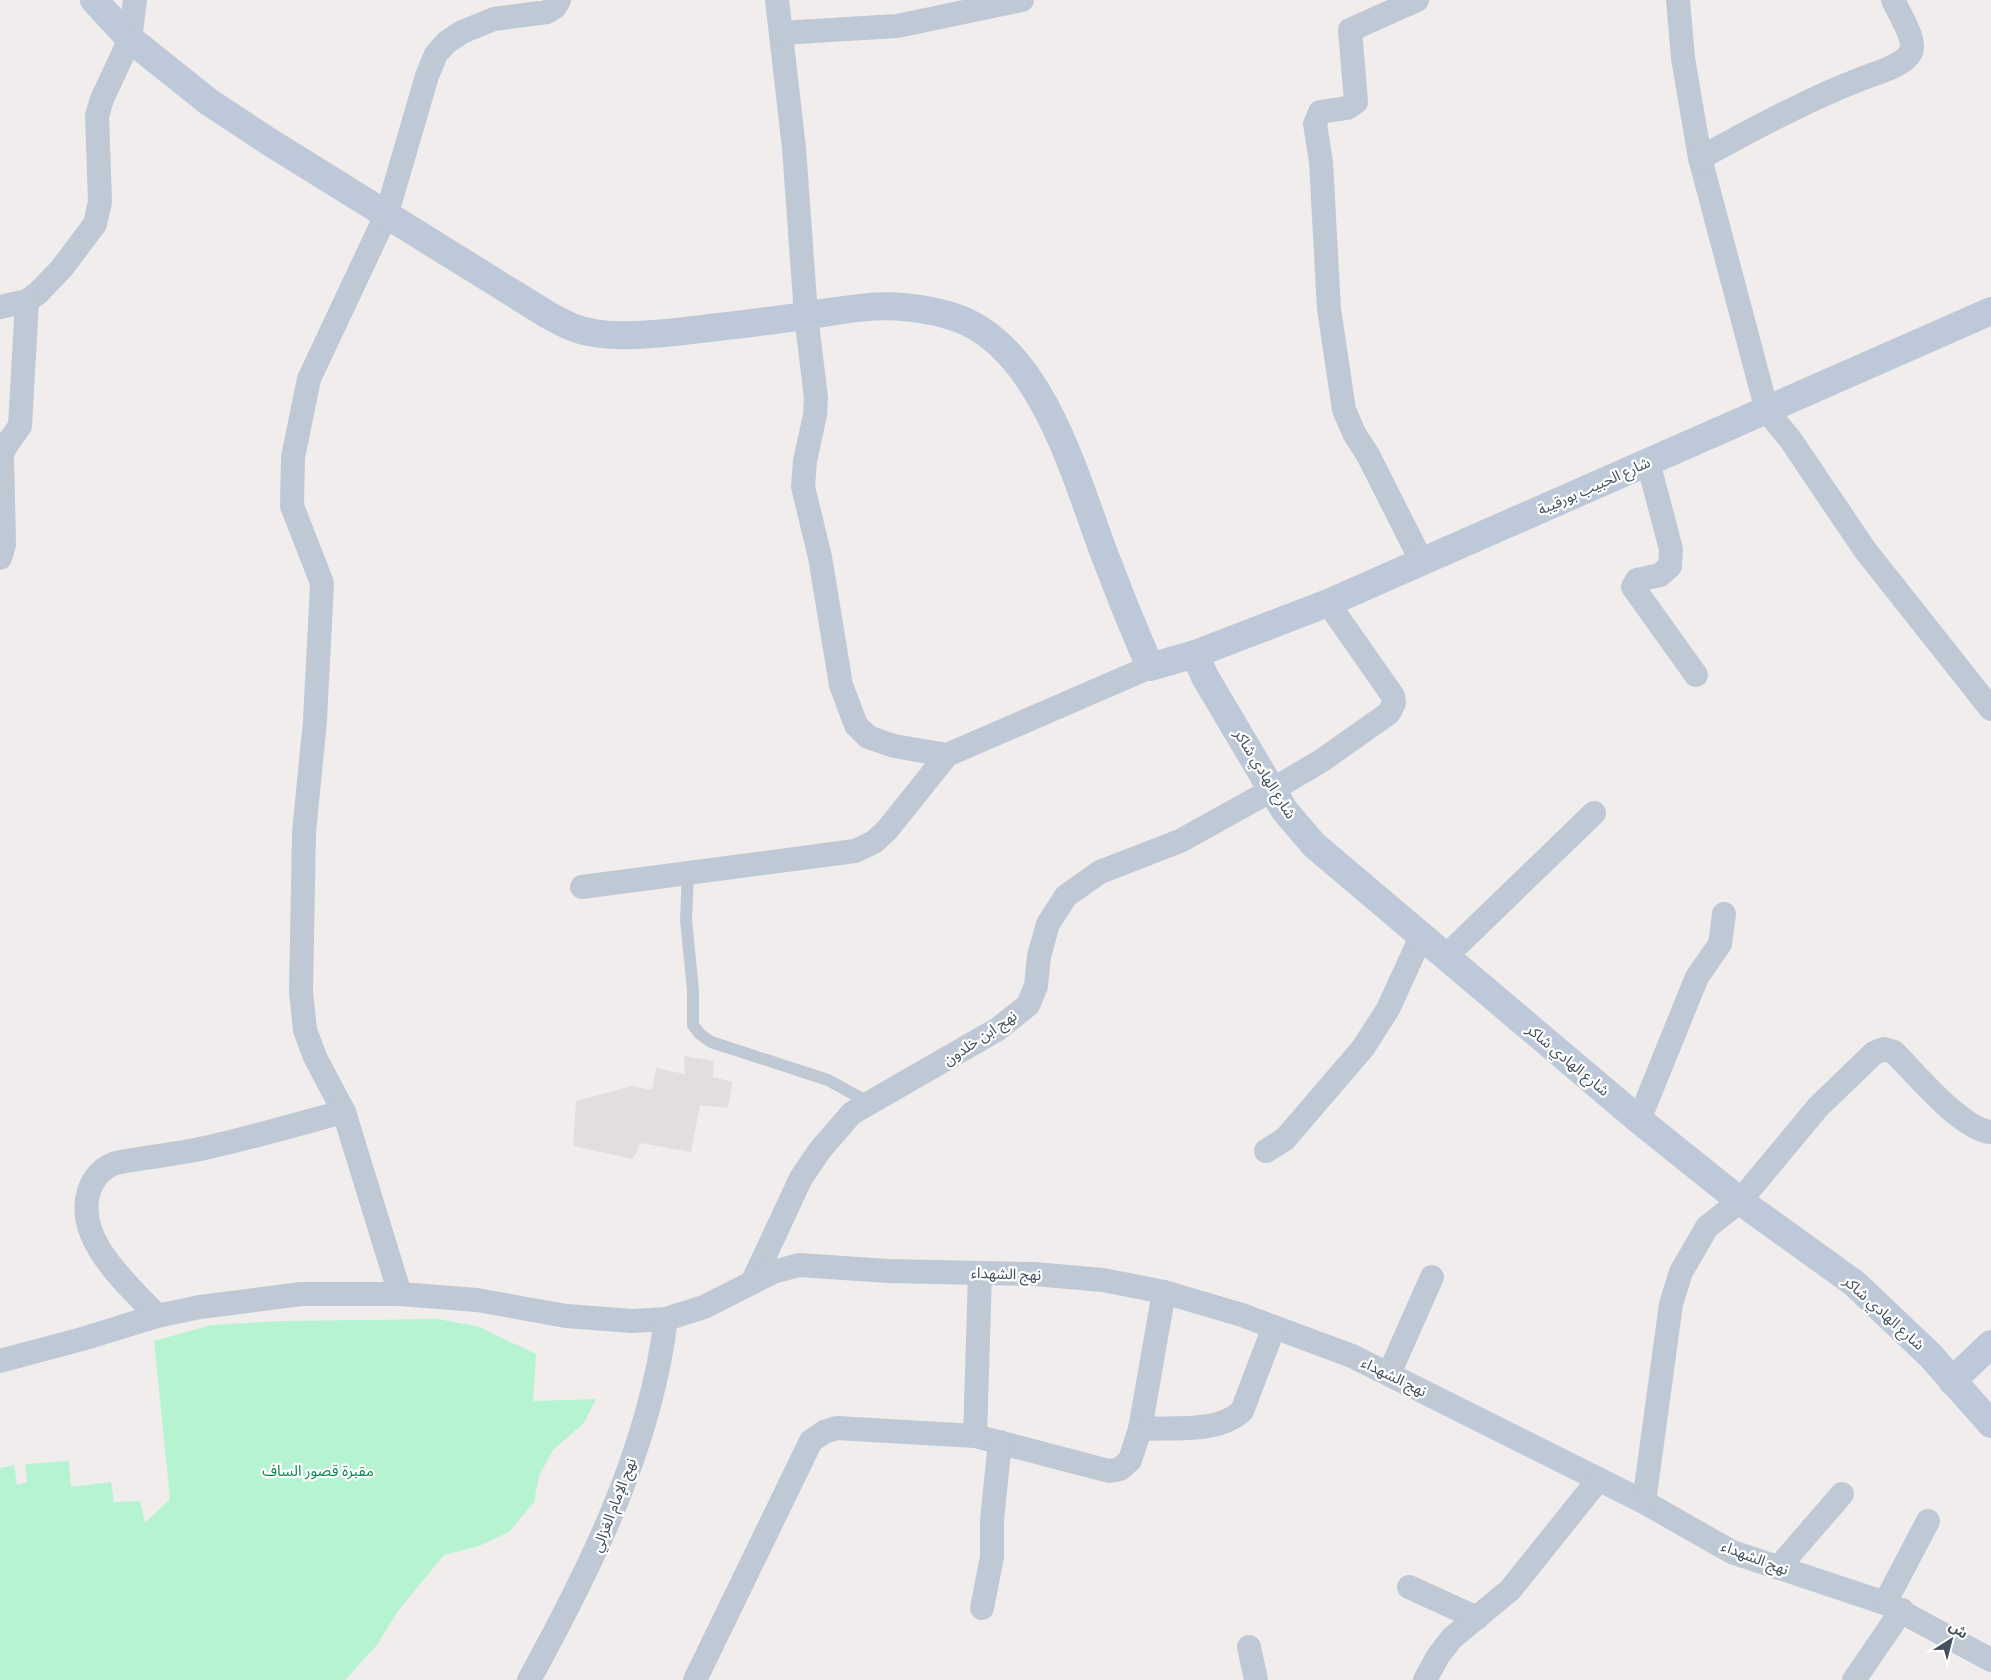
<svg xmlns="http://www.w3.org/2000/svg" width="1991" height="1680" viewBox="0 0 1991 1680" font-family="'Roboto Condensed','Noto Sans Arabic',sans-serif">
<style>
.education{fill:#e2dedf}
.green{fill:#b6f4d1}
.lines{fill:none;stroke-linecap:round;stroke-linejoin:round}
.lane{stroke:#bfc9d5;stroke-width:12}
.street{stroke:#bfc9d5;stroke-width:24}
.secondary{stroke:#bdc9d9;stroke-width:28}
.labels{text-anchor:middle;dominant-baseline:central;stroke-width:4.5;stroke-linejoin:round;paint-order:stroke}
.street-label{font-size:15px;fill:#43505d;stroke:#fff}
.park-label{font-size:15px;fill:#0c8750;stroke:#fff}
</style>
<rect width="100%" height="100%" fill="#f1eded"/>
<polygon class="education" points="684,1056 714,1061 713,1077 733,1082 728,1108 700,1105 691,1152 641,1143 633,1159 573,1146 576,1101 632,1086 652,1090 656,1068 685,1074"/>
<polygon class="green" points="437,1319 477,1326 536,1354 533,1401 596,1399 584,1423 553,1450 539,1476 534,1502 509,1532 479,1546 444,1555 398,1611 377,1645 345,1680 0,1680 0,1468 14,1465 17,1485 27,1482 25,1464 69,1461 71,1487 111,1482 114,1502 140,1501 145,1523 170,1499 154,1341 211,1325 283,1321"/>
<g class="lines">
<polyline class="lane" points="688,873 686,920 693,990 693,1025 700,1034 711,1042 828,1080 870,1103"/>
<g class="street">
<polyline points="777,0 794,148 806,315 816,398 815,415 805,461 803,487 820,557 841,685 856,725 868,737 894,746 947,755"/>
<polyline points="1417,0 1350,30 1356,102 1347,108 1320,112 1315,124 1321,162 1329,309 1344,410 1355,435 1368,455 1422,562"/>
<polyline points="1678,0 1683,58 1700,158 1767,411 1790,439 1865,550 1991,709"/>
<polyline points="781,33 897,26 1022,0"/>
<path d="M1700,158c54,-29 104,-57 161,-79 14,-6 42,-12 50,-27 6,-11 -13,-41 -18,-52"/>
<polyline points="0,307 27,301 38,293 62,268 95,224 100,202 97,116 102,99 130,39 135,0"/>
<polyline points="1648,462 1671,549 1670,566 1660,575 1637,580 1633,587 1696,675"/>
<polyline points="0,558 4,545 2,455 5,447 20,426 27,301"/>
<polyline points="582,887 855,851 874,842 887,830 947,755 1150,667"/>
<polyline points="1445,957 1594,813"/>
<polyline points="1639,1120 1697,977 1720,944 1724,914"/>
<polyline points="1266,1151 1285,1139 1363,1048 1388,1009 1421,937"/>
<polyline points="980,1273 975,1436 1109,1471 1120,1469 1130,1460 1140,1429 1164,1292"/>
<polyline points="752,1283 801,1178 820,1150 852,1113 998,1029 1028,1005 1036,986 1039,956 1048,924 1066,896 1100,872 1180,841 1272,790 1321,761 1389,713 1394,703 1393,696 1328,603"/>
<polyline points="400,1294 344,1112 315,1057 305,1030 301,992 304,832 315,721 322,583 292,506 293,457 309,379 387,213 427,76 436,54 447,42 462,32 494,19 547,12 555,7 559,0"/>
<path d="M157,1316c-29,-32 -83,-76 -68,-125 4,-12 12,-22 24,-27 8,-3 18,-4 26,-5 20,-3 41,-6 61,-10 48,-10 96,-25 144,-37"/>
<polyline points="0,1361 82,1339 157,1316 200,1307 301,1294 400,1294 477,1300 566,1316 632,1321 666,1319 704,1307 773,1272 799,1265 888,1271 1034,1274 1103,1280 1164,1292 1242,1315 1352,1356 1644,1502 1732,1552 1885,1603 1991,1660"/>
<polyline points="1389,1374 1432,1277"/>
<path d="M1140,1429c32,-2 77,5 102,-18l32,-84"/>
<path d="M1644,1502l27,-198 10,-32 26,-45 33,-26 78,-94 56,-54 10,-4 10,3c21,21 68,78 97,80"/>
<polyline points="1778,1568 1842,1494"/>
<polyline points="1409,1587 1477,1618"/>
<polyline points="1885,1603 1928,1521"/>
<polyline points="982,1608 992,1557 992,1520 1000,1442"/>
<polyline points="1249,1647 1256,1680"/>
<path d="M529,1680c62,-113 121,-231 137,-361"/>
<polyline points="695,1680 811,1441 824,1432 837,1428 975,1436"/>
<polyline points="1425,1680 1438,1656 1452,1638 1510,1590 1599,1479"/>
<polyline points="1854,1680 1902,1610"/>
</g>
<g class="secondary">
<path d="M94,0l36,39 79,63 59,39 280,174c15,8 29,16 46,18 33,6 90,-2 124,-6 29,-3 57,-7 86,-11 33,-5 66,-12 99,-9 22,2 44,6 64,15 78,37 110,160 138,234 14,37 29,74 45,111l45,-13 133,-51 663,-292"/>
<polyline points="1195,654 1205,677 1272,790 1285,811 1314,845 1639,1120 1740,1201 1854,1283 1930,1355 1991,1424"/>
<polyline points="1952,1381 1991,1344"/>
</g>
</g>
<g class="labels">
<g class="street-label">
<text transform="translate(1594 486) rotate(-24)">شارع الحبيب بورقيبة</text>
<text transform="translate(1265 774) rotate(58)">شارع الهادي شاكر</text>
<text transform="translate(980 1038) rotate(-34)">نهج ابن خلدون</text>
<text transform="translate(1568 1060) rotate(40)">شارع الهادي شاكر</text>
<text transform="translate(1006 1274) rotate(2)">نهج الشهداء</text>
<text transform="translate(1884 1313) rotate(42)">شارع الهادي شاكر</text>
<text transform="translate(1394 1377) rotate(26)">نهج الشهداء</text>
<text transform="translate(614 1505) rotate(-69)">نهج الإمام الغزالي</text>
<text transform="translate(1755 1558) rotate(21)">نهج الشهداء</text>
</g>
<g class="park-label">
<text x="318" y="1471">مقبرة قصور الساف</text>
</g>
</g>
<g transform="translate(1951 1640) rotate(36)" stroke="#ffffff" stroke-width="4" paint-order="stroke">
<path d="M0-4L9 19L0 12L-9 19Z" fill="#43505d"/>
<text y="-8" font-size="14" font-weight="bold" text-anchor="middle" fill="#43505d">ش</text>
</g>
</svg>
